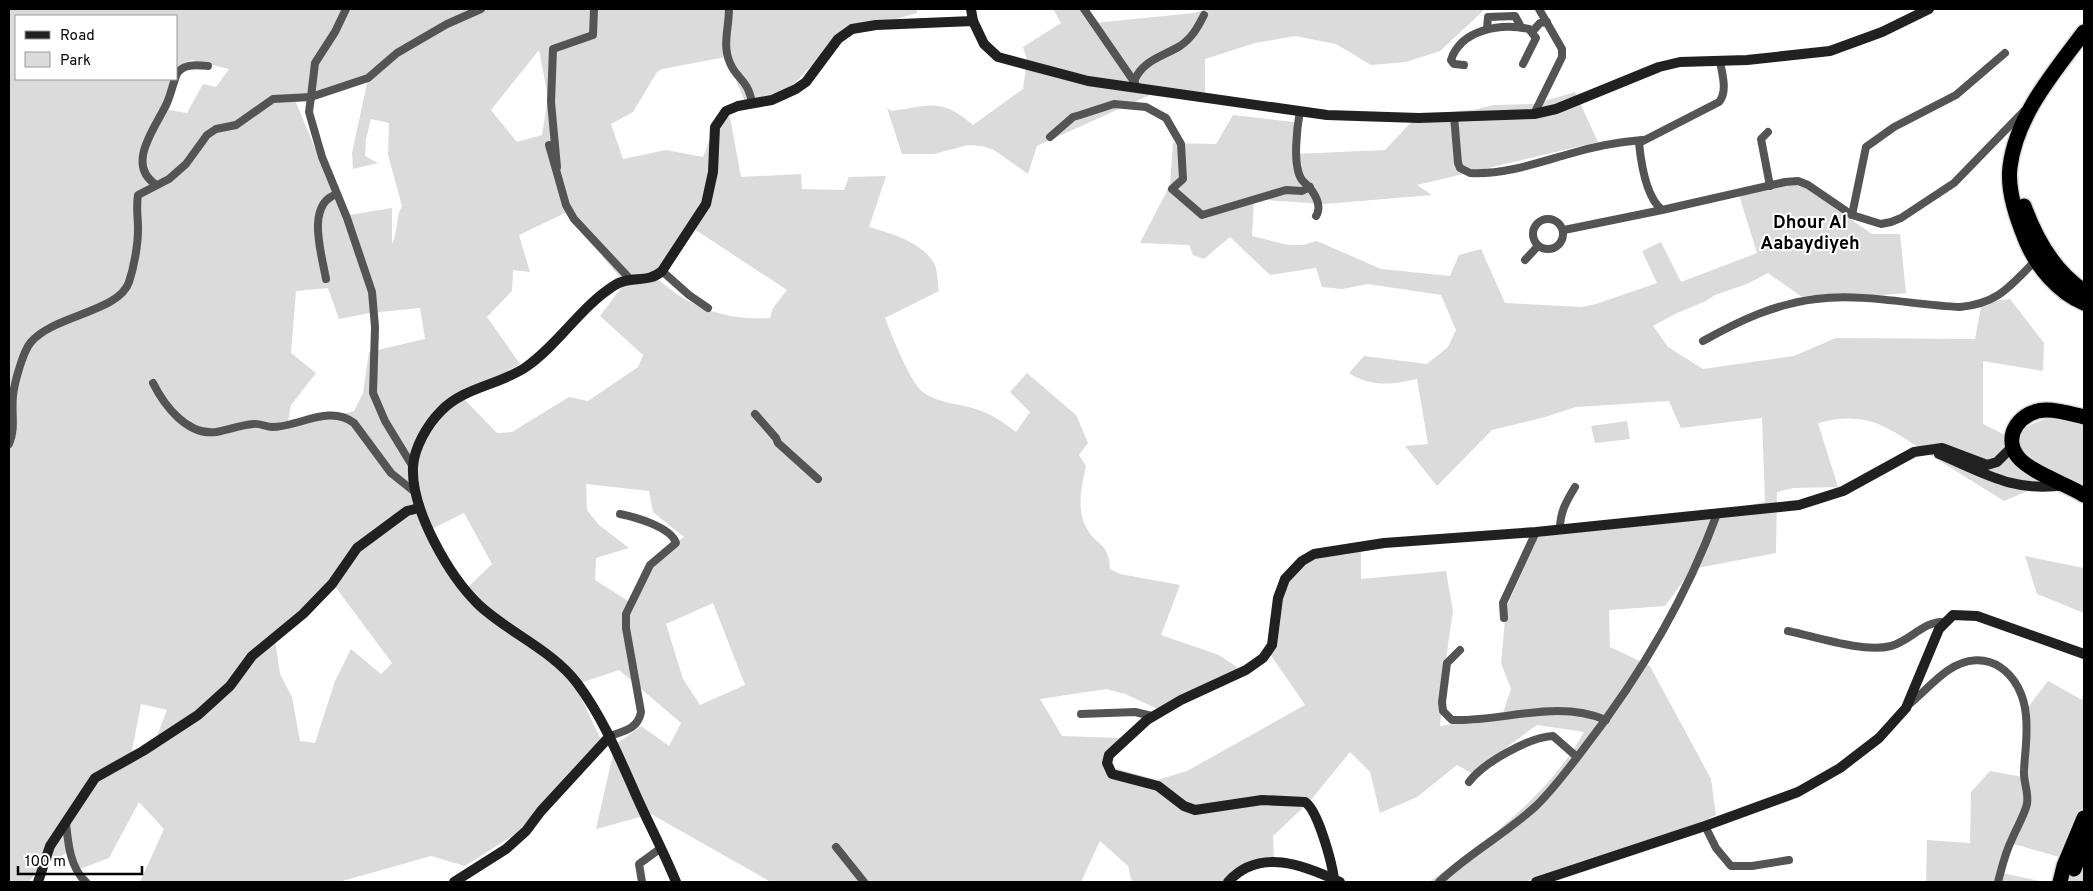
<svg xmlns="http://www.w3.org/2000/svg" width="2093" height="891" viewBox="0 0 2093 891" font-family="Overpass,sans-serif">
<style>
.green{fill:#dbdbdb;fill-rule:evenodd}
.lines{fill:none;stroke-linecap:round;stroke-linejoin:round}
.highway-casing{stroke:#dbdbdb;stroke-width:18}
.street{stroke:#545454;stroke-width:8}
.secondary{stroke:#212121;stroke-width:10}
.highway{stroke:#000;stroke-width:15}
.labels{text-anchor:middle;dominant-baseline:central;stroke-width:4;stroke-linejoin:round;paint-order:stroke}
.quarter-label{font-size:18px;font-weight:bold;fill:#000;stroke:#fff}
</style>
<rect width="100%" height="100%" fill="#fff"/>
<g class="green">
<path d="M9,9h908v4l-69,20 -26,22 -27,28 -26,17 -22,6 -21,-49 -64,12 -5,3 -24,40 -22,12 12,35 43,-9 37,7 16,-42 11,2 11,60 60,-3 1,15 42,1 5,-13 37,-1 -17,51c23,7 51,14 65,36 4,7 3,20 5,28l-54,27c7,18 25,65 39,75 14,10 32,10 48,15 17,4 30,13 44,24l14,-20 -20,-20 17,-19 49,42 12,28 -9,12 7,11c-4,19 -10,42 0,61 10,20 23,14 24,42l10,5 60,11 -19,50 58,20 24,16 -85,38 -33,-15 -19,-5 -66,10 22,37 58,2 -9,29 46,13 30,-9 118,-66 -35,-51 7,-54 24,-39 60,-13v31l85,-8 7,40 -6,41 -7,74 62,-10 9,-27 -10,-26 5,-55 32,-71 167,-23 60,-12 -3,-84 -81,10 -12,-27 -93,6 -31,10 -53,13 -55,56 -32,-40 23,-2 -11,-65c-25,6 -46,8 -68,-6l15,-17 63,8 21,-17 8,-17 -15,-35 -73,-11 -26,5 -20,-2 -6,-19 -46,7 -40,-38 -26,22 -11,-4 -4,-10 -49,-2 30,-58 3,-42 43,1 17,-29 68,8 -7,31 91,-4 32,-34 61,-7 15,-4 42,-1 40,-12 23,50 -181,43 15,10 -108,9 -70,-5 -2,37 36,9h15l14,-4 64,28 69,7 9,-21 22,-6 24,54 77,4 14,-3 61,-21 -15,-32 19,-9 20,40 76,-29 -18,-58 50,-12 18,6 65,45h28l6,59 -98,8 -40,-28 -21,11 -32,11 -11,7 -27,11 -24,13 15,21 35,22 91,-13 42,-18 139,1 7,-37 28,-3 34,44 -1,28 -60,-10v63l26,13c30,-17 39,-24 75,-17v77c-42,-14 -40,-13 -80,4 -24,-15 -48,-30 -72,-45 -42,-26 -61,-47 -114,-33l20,64 -45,1 -16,4 -1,61 -84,16 -27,37 -56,4 1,37 40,19 61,113 5,36 -48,24 -34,7 -110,36h-95c54,-36 124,-92 155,-150l-47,-7 -66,48 -14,-8 -40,32 -37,16 -10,-41 -20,-20 -40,49 -37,35 1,23 -17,6 -24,17h-101l-4,-16 -28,-25 -19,41h-310l-120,-68 -55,15 19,-84 26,-19 28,20 12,-23 -62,-53 -44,15 26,55 -83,92 -53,34 -34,-10 -92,26h-199l24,-53 -25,-27 -30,56 -29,11 -10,-18 -31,17 -10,14h-20zM16,16h160v63h-160zM539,50l9,48 -6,37 -25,7 -26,-32zM192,60l37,9 -13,18 -13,-3 -16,29 -18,-3 16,-47zM357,83h10l-15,70 1,16 25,-6 -13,-7 1,-17 5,-20 18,4 -1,32 14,51c-6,9 -4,26 -10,38v-36l-49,8 -48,-116zM565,213l60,70 -25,33 43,39 -5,12 -50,34 -19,-4 -57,35 -15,1 -35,-36 58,-33 -33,-47 25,-26 1,-21 17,2 -11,-37zM688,225l99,65 -14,18 -3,10c-42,3 -80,-10 -111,-38zM328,288l11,31 31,-6 50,-5 5,31 -56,13 -6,41 -9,18 -21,6 -45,5 3,-17 25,-32 -25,-20 5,-62zM586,484l63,7 4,21 31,25 -27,18 -24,49 -38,-24 1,-22 33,-10 -30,-23 -12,-15zM464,513l28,51 -26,25 -40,-57zM331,581l61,82 -11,11 -30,-25 -16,32 -20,62 -15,-2 -8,-44 -12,-23 -5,-34zM713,603l32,82 -45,20 -17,-26 -17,-55zM141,704l26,6 -16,41 -20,5z"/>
<path d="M1053,9h34l7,14 100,-10 14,-4h277l-45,42 -34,11 -35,3 -35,-21 -41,-8 -40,7 -50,16v38l-55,-2 -113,51 -9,28 -34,-24 -12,-4 -14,-1 -34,9h-32l-15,-46 4,3c40,-5 49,-14 82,14l50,-36 4,-29 -4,-13 38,-24z"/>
<polygon points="1627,421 1630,439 1595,443 1591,426"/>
<polygon points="2025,556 2084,568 2084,613 2037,594"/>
<polygon points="2048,681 2082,700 2084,692 2084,882 2061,882 2067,859 2010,843 2002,873 2044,882 1926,882 1927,840 1970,843 1971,792 1990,771 2023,777 2026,710"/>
</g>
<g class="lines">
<defs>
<g id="highway">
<path d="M2084,32c-30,40 -68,84 -74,135 -3,24 7,52 16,74 11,26 32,51 58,62"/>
<path d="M2024,206c12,33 31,66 60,85"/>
<path d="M2084,417c-12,-3 -25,-7 -38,-7 -24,0 -45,25 -28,47 12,15 48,27 66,38"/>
<polyline points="2074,869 2084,843"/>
<polyline points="2060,882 2064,866 2084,818"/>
</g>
</defs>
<use href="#highway" class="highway-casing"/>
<g class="street">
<path d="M729,9c0,19 -7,36 1,54 7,17 18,16 22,40"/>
<polyline points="1084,9 1135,83"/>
<polyline points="1487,29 1488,17 1515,16 1521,27"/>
<polyline points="1532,32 1540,23 1547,22"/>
<path d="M1720,61c2,13 8,30 -1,41l-80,41c2,20 7,54 23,67l123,-28 13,-1 10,4 44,30 29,9 10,-2 10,-4 53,-35 69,-71"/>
<path d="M1464,65l-10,-1 -3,-4c10,-31 50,-37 78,-31l7,9 -13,26"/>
<path d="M176,76c5,-13 21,-11 32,-10"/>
<path d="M1134,81c9,-21 28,-24 46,-35 12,-8 18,-19 24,-31"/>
<path d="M1300,111c-3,16 -8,55 2,69 2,3 6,5 8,8 6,8 12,19 6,28"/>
<polyline points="1534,114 1562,57 1562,49 1539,9"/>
<path d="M1454,116l4,47 2,5 10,5c33,2 67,-10 99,-19 23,-7 48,-12 73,-14"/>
<polyline points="1768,132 1761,139 1770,186"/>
<polyline points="1050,137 1073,117 1080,115 1114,104 1146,107 1166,118 1181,144 1183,179 1172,189 1202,215 1286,190 1302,191 1310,187"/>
<polyline points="549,145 566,205 574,219 631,280"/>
<polyline points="557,167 551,102 553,49 593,35 594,9"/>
<path d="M155,184c-29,-20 0,-56 11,-79 4,-8 6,-18 9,-26"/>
<polyline points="1852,215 1866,147 1894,127 1956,95 2005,53"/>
<circle cx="1548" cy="234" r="15"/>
<polyline points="1564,230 1662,210"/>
<polyline points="1525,260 1538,246"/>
<polyline points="662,271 689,295 708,308"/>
<path d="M326,279c-4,-24 -21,-75 11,-85"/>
<path d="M1703,341c36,-20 71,-37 113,-42 47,-6 97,6 144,8 39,-4 50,-21 76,-47"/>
<path d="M153,383c11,22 34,53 63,49 12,-2 25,-7 37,-8 7,-1 13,3 19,3 8,0 16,-2 23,-4 19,-5 41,-14 59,0l37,50 25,20"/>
<polyline points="755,414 776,438 778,443 818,479"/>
<path d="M9,444c7,-16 2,-31 4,-48 1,-12 10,-45 18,-54 23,-27 88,-30 98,-60 5,-15 9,-37 9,-53 0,-12 -2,-22 0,-34l31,-16 17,-15 21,-29 9,-6 20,-4 37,-26 38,-2 4,-34 20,-31 11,-23"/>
<polyline points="413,467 385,421 373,393 375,327 372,292 347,218 322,157 309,112 311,97 368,78 397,53 447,24 481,9"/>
<path d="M1560,529c0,-17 6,-27 15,-42"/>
<polyline points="1504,618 1503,603 1536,532"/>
<path d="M1788,631c29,6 75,22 103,15 19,-5 33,-25 52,-24"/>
<path d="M1460,650l-13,13 -5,39 1,9 9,9c51,2 104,-21 154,0"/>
<path d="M1907,706c14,-11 26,-25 40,-35 40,-28 76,3 79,45 2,18 -1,36 -2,54 -1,11 5,23 3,34 -3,12 -10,23 -15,35 -7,14 -10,28 -14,43"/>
<polyline points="1081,714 1135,712 1152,716"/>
<path d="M610,736c14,-5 28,-7 31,-24l-15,-84v-14l24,-49 26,-22c-5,-16 -41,-26 -56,-29"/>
<path d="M1469,782c14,-19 60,-45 84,-46l24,21"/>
<path d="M66,823c2,20 4,45 20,59"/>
<polyline points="1705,826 1716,848 1731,866 1752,866 1789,860"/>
<polyline points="836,847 864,882"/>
<polyline points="642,882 639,864 661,848"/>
<path d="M1439,882c30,-29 67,-48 98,-77 18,-18 33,-38 48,-58 55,-71 101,-149 132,-233"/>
</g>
<g class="secondary">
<polyline points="971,9 973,21"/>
<path d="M1939,454c45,19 75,39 126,31"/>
<path d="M1334,879c-2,-16 -16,-69 -29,-77l-43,-2 -67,10 -11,-4 -26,-20 -46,-12 -5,-11 2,-8 38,-35 34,-20 65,-30 17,-12 9,-13 6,-47 7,-19 17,-18 12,-7 70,-11 152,-11 263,-27 44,-14 71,-39 28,-4 45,17 10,-3 15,-15"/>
<polyline points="38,882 50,846 95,778 143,751 198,715 230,686 252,656 303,614 332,584 357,548 407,511 419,508"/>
<polyline points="454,882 506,849 526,831 541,811 610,736"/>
<path d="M676,882c-13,-32 -30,-63 -44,-96 -16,-36 -31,-71 -55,-103 -25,-33 -68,-50 -98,-78 -30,-29 -68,-95 -66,-138 1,-19 14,-42 28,-56 23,-24 59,-26 85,-44 34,-24 54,-60 89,-82 15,-10 33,-1 47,-14l44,-67 7,-32 2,-45 11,-16 12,-5 34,-6 24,-11 10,-7 32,-43 14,-10 24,-4 97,-4 11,23 14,13 90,24 239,34 92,3 115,-4 22,-5 103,-42 21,-5 67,-2 83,-9 52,-19 47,-23"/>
<path d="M1228,882c31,-35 76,-17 112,0"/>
<polyline points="1536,882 1705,826 1798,792 1840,768 1879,738 1906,708 1939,629 1953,615 1977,616 2084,654"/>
</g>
<use href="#highway" class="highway"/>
</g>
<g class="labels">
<g class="quarter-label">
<text x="1810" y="223">Dhour Al<tspan x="1810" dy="21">Aabaydiyeh</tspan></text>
</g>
</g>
<rect width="2093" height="891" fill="none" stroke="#000000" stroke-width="20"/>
<rect x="15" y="15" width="162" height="65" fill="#ffffff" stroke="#999999"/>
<rect x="25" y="31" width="25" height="8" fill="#212121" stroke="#999999"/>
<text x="60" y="40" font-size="15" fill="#000000">Road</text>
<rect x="25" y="52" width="25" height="15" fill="#dbdbdb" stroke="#999999"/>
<text x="60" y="65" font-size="15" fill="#000000">Park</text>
<path d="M18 866v8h124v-8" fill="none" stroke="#000000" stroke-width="2.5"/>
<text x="25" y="866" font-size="15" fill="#000000" stroke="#ffffff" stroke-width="4" paint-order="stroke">100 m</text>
</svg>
